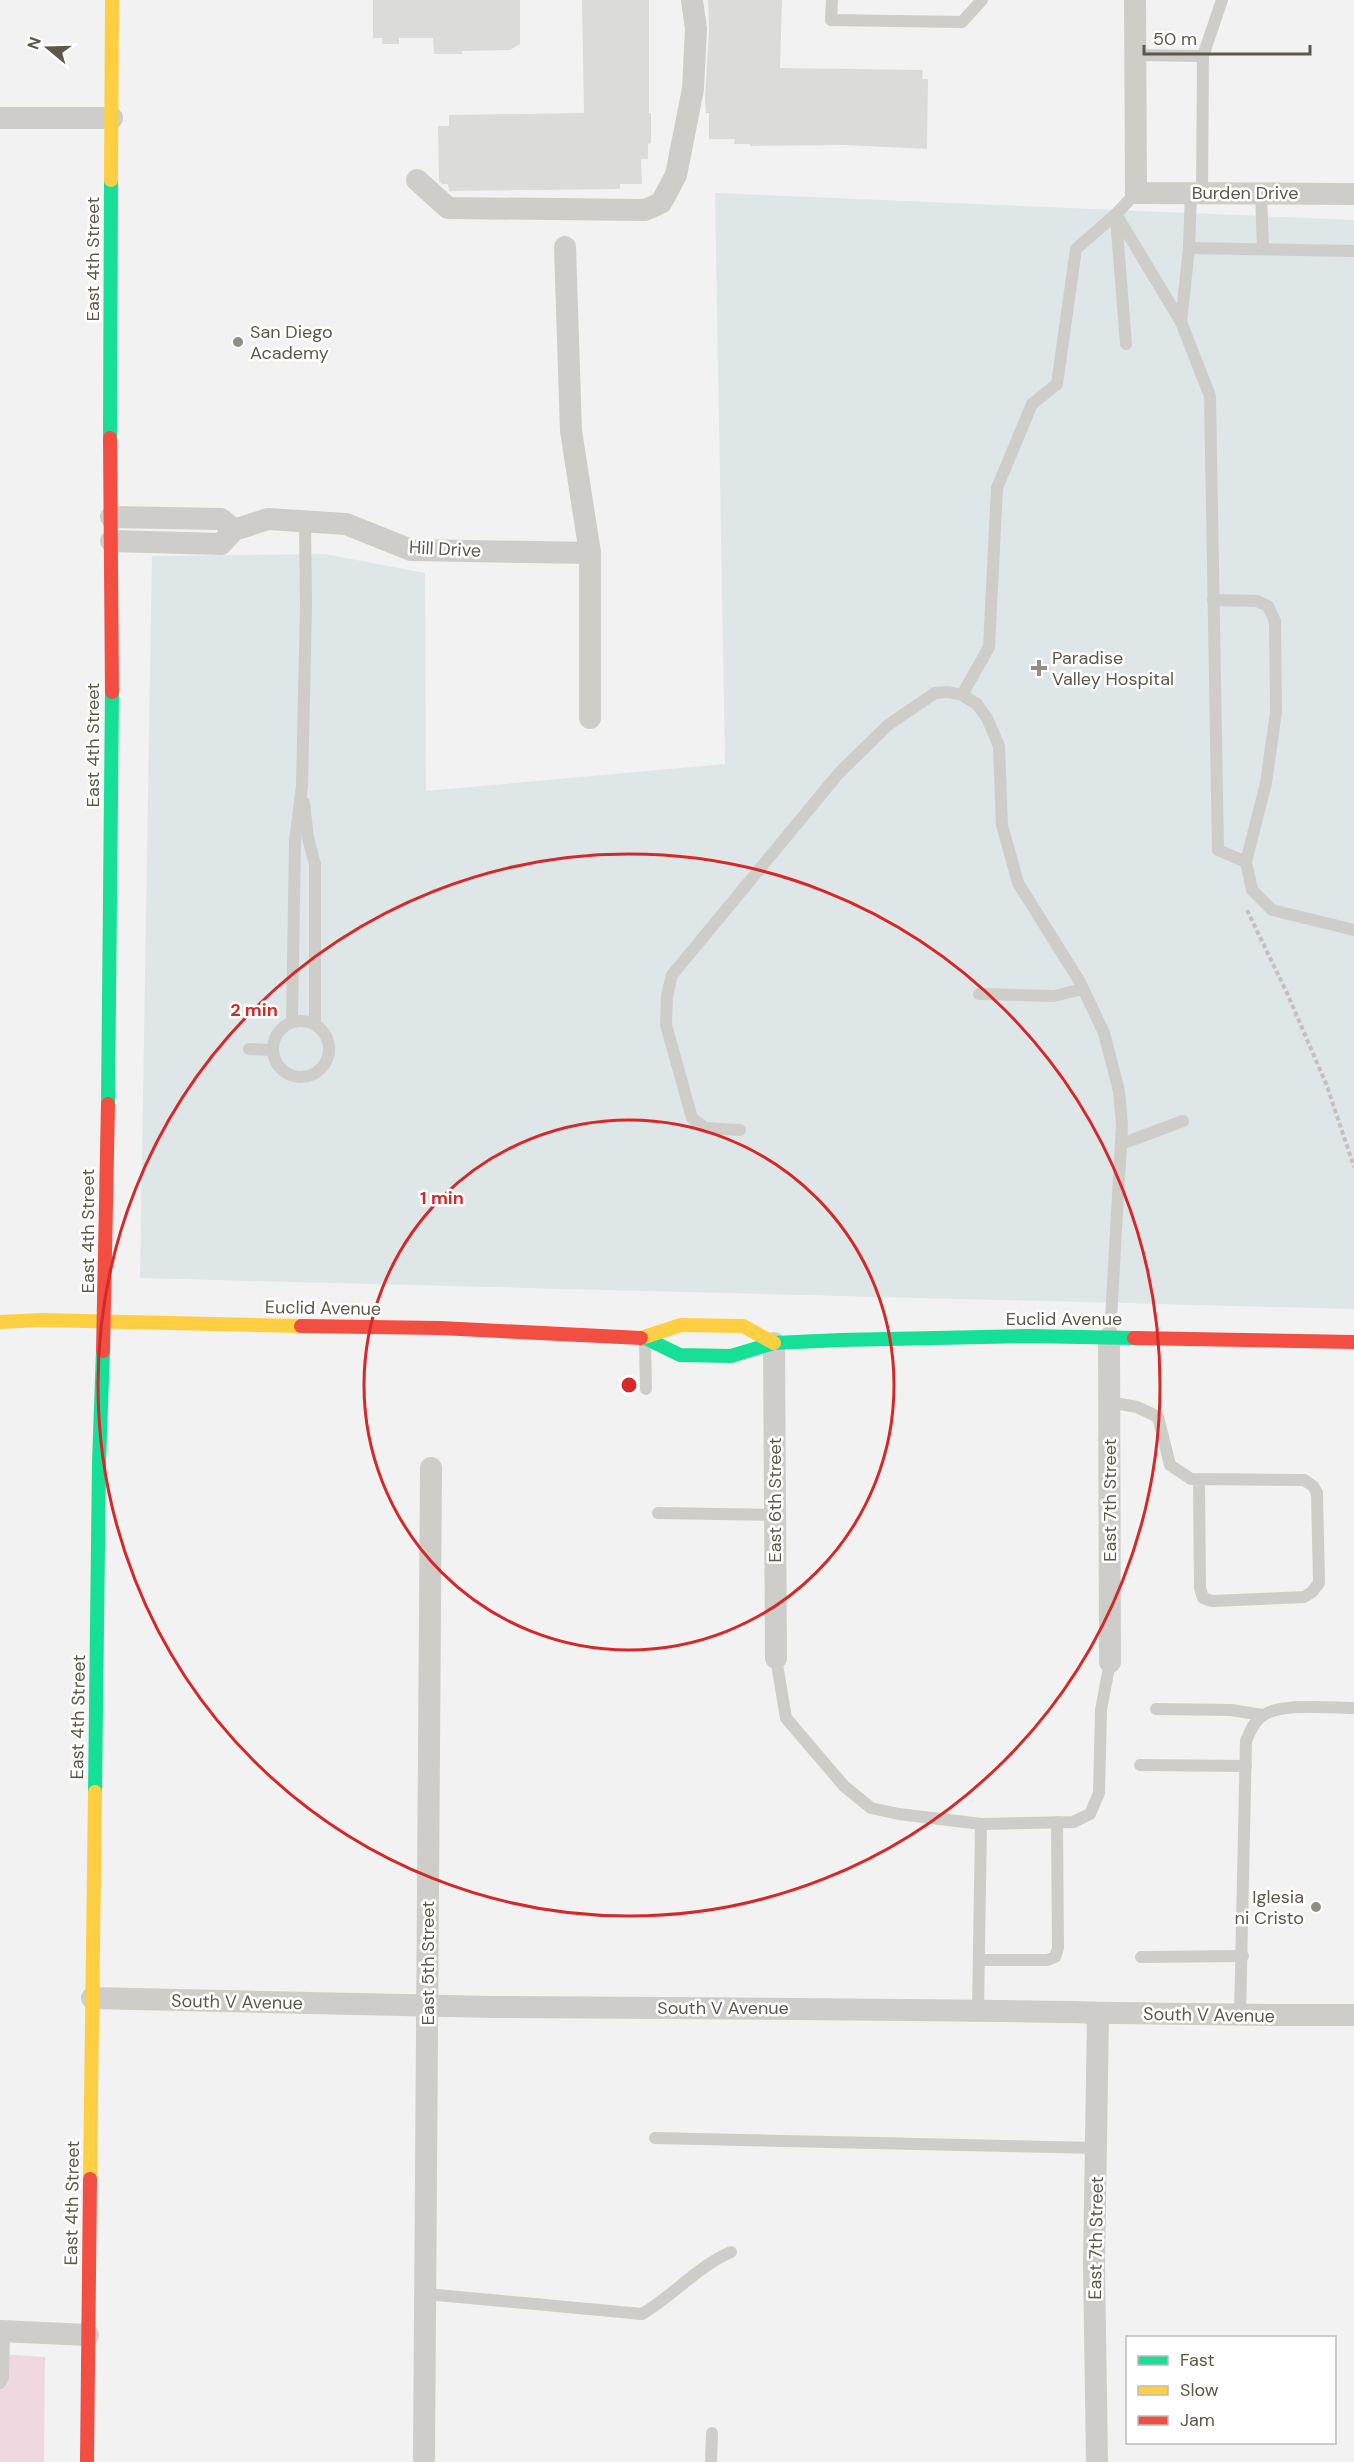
<svg xmlns="http://www.w3.org/2000/svg" width="1354" height="2462" viewBox="0 0 1354 2462" font-family="'DM Sans',sans-serif">
<style>
.medical{fill:#dfe6e8}
.green{fill:#f0d8e0}
.building{fill:#dbdbda}
.lines{fill:none;stroke-linecap:round;stroke-linejoin:round}
.path{stroke:#c8bebe;stroke-width:4;stroke-dasharray:4.5 3;stroke-linecap:butt}
.lane{stroke:#cecdc9;stroke-width:12}
.street{stroke:#cecdc9;stroke-width:22}
.fast{stroke:#16e098;stroke-width:14}
.slow{stroke:#ffcf43;stroke-width:14}
.jam{stroke:#f24e42;stroke-width:14}
.ring{fill:none;stroke:#d62828;stroke-width:3}
.poi-dot{fill:#918e84;stroke:#fff;stroke-width:2}
.labels{text-anchor:middle;dominant-baseline:central;stroke-width:5;stroke-linejoin:round;paint-order:stroke}
.street-label{font-size:18px;fill:#5d5849;stroke:#fff}
.poi-label{font-size:18px;fill:#5d5849;stroke:#fff;text-anchor:start}
.centre{fill:#d62828;stroke:#fff;stroke-width:3}
.ring-label{font-size:18px;text-anchor:middle;font-weight:bold;fill:#d62828;stroke:#fff;stroke-width:5;stroke-linejoin:round;paint-order:stroke}
</style>
<rect width="100%" height="100%" fill="#f2f2f2"/>
<polygon class="medical" points="715,193 1354,220 1354,1309 140,1278 152,556 325,554 425,573 426,791 725,764"/>
<polygon class="green" points="0,2354 45,2357 44,2462 0,2462"/>
<g class="building">
<polygon points="373,0 520,0 520,44 510,50 462,51 462,54 434,54 433,38 399,38 399,44 382,44 382,38 373,38"/>
<polygon points="582,0 649,0 649,113 651,113 651,143 648,144 648,159 641,159 642,184 620,184 620,189 449,191 448,184 442,184 439,181 438,126 449,126 449,115 584,113"/>
<polygon points="708,0 782,0 780,68 923,70 922,79 928,79 927,149 844,145 750,146 750,144 734,144 735,139 709,139 709,113 706,113 705,97 709,30"/>
</g>
<g class="lines">
<polyline class="path" points="1247,910 1287,993 1327,1086 1354,1167"/>
<g class="lane">
<polyline points="832,0 831,20 962,22 982,0"/>
<polyline points="1135,55 1203,56 1202,193"/>
<polyline points="1203,56 1222,0"/>
<polyline points="1136,193 1116,214 1181,322 1210,396 1218,850 1246,862"/>
<polyline points="1261,193 1263,249"/>
<polyline points="1116,218 1126,344"/>
<polyline points="1189,248 1354,251"/>
<polyline points="1181,322 1189,248 1191,193"/>
<polyline points="1213,600 1257,601 1268,606 1275,621 1276,712 1266,783 1246,862 1252,890 1272,910 1354,930"/>
<polyline points="962,695 989,647 997,488 1032,404 1057,384 1076,249 1116,214"/>
<polyline points="304,803 308,838 315,864 315,1023"/>
<polyline points="979,994 1054,996 1083,989"/>
<circle cx="301" cy="1049" r="28"/>
<polyline points="292,1021 295,841 302,786 306,605 305,522"/>
<polyline points="249,1049 272,1050"/>
<polyline points="740,1130 705,1128 692,1118 666,1025 667,996 672,975 839,773 888,725 935,693 948,692 962,695 977,704 987,718 999,746 1002,825 1018,883 1080,982 1104,1033 1119,1091 1122,1125 1110,1337"/>
<polyline points="1121,1144 1183,1121"/>
<polyline points="645,1342 646,1389"/>
<polyline points="1109,1402 1137,1407 1158,1417 1170,1465 1191,1479 1304,1480 1313,1486 1317,1493 1319,1583 1312,1592 1304,1597 1212,1601 1203,1598 1200,1588 1199,1480"/>
<polyline points="658,1513 775,1515"/>
<polyline points="776,1658 786,1718 844,1786 871,1808 899,1814 981,1824 978,2010"/>
<polyline points="1156,1709 1231,1710 1262,1715"/>
<polyline points="1140,1765 1246,1766"/>
<polyline points="981,1824 1073,1822 1090,1814 1099,1793 1101,1710 1110,1662"/>
<polyline points="1141,1957 1243,1956"/>
<polyline points="980,1960 1047,1960 1055,1957 1058,1948 1057,1822"/>
<path d="M1240,2016l6,-275c4,-9 7,-18 15,-24 17,-15 70,-9 93,-9"/>
<polyline points="655,2138 1097,2148"/>
<path d="M426,2294l216,20c31,-18 56,-48 89,-62"/>
<polyline points="0,2383 3,2377 4,2331"/>
<polyline points="711,2462 712,2433"/>
</g>
<g class="street">
<polyline points="1135,0 1136,193 1354,194"/>
<polyline points="0,118 112,118"/>
<polyline points="417,180 448,208 645,210 661,203 676,175 693,89 696,29 692,0"/>
<polyline points="565,247 571,431 590,553 590,718"/>
<polyline points="111,517 221,519 234,530"/>
<polyline points="111,541 221,544 234,530 268,519 346,524 411,550 590,553"/>
<polyline points="1109,1338 1110,1662"/>
<polyline points="774,1343 776,1658"/>
<path d="M92,1998c133,3 266,7 400,9 139,1 279,1 418,3 148,1 296,6 444,5"/>
<polyline points="0,2331 88,2335"/>
<polyline points="424,2458 431,1468"/>
<polyline points="1097,2462 1094,2265 1098,2014"/>
</g>
<g class="fast">
<polyline points="110,438 111,180"/>
<polyline points="108,1104 112,692"/>
<polyline points="645,1338 680,1355 731,1356 774,1343 841,1340 1027,1336 1134,1338"/>
<polyline points="95,1792 99,1462 103,1351"/>
</g>
<g class="slow">
<polyline points="111,180 112,0"/>
<polyline points="0,1322 41,1320 301,1326"/>
<polyline points="641,1338 681,1325 743,1326 774,1343"/>
<polyline points="90,2179 95,1792"/>
</g>
<g class="jam">
<polyline points="110,438 112,692"/>
<polyline points="301,1326 440,1328 641,1338"/>
<polyline points="1134,1338 1354,1342"/>
<polyline points="103,1351 108,1104"/>
<polyline points="87,2462 90,2179"/>
</g>
</g>
<g class="ring">
<circle cx="629" cy="1385" r="265"/>
<circle cx="629" cy="1385" r="531"/>
</g>
<g class="poi-dot">
<circle cx="238" cy="342" r="6"/>
<path d="M1036 659h6v6h6v6h-6v6h-6v-6h-6v-6h6z"/>
<circle cx="1316" cy="1907" r="6"/>
</g>
<g class="labels">
<g class="street-label">
<text x="1245" y="193">Burden Drive</text>
<text transform="translate(93 259) rotate(-90)">East 4th Street</text>
<text transform="translate(445 549) rotate(3)">Hill Drive</text>
<text transform="translate(93 745) rotate(-90)">East 4th Street</text>
<text transform="translate(88 1231) rotate(-90)">East 4th Street</text>
<text transform="translate(323 1308) rotate(1)">Euclid Avenue</text>
<text x="1064" y="1319">Euclid Avenue</text>
<text transform="translate(775 1500) rotate(-90)">East 6th Street</text>
<text transform="translate(1110 1500) rotate(-90)">East 7th Street</text>
<text transform="translate(78 1717) rotate(-89)">East 4th Street</text>
<text transform="translate(428 1963) rotate(-90)">East 5th Street</text>
<text transform="translate(237 2002) rotate(1)">South V Avenue</text>
<text x="723" y="2008">South V Avenue</text>
<text transform="translate(1209 2015) rotate(1)">South V Avenue</text>
<text transform="translate(72 2203) rotate(-89)">East 4th Street</text>
<text transform="translate(1096 2238) rotate(-89)">East 7th Street</text>
</g>
<g class="poi-label">
<text x="250" y="332">San Diego<tspan x="250" dy="21">Academy</tspan></text>
<text x="1052" y="658">Paradise<tspan x="1052" dy="21">Valley Hospital</tspan></text>
<text x="1304" y="1897" text-anchor="end">Iglesia<tspan x="1304" dy="21">ni Cristo</tspan></text>
</g>
</g>
<circle cx="629" cy="1385" r="9" class="centre"/>
<g class="ring-label">
<text x="254" y="1016">2 min</text>
<text x="442" y="1204">1 min</text>
</g>
<rect x="1126" y="2336" width="210" height="108" fill="#ffffff" stroke="#bebcb6" stroke-width="1.5"/>
<rect x="1138" y="2356" width="30" height="9" fill="#16e098" stroke="#bebcb6" stroke-width="1.5"/>
<text x="1180" y="2366" font-size="18" fill="#5d5849">Fast</text>
<rect x="1138" y="2386" width="30" height="9" fill="#ffcf43" stroke="#bebcb6" stroke-width="1.5"/>
<text x="1180" y="2396" font-size="18" fill="#5d5849">Slow</text>
<rect x="1138" y="2416" width="30" height="9" fill="#f24e42" stroke="#bebcb6" stroke-width="1.5"/>
<text x="1180" y="2426" font-size="18" fill="#5d5849">Jam</text>
<g transform="translate(48 48) rotate(289)" stroke="#ffffff" stroke-width="4.5" paint-order="stroke">
<path d="M0-4.5L10 22L0 15L-10 22Z" fill="#5d5849"/>
<text y="-9" font-size="16" font-weight="bold" text-anchor="middle" fill="#5d5849">N</text>
</g>
<path d="M1144 45v9h166v-9" fill="none" stroke="#5d5849" stroke-width="3"/>
<text x="1153" y="45" font-size="18" fill="#5d5849" stroke="#ffffff" stroke-width="4.5" paint-order="stroke">50 m</text>
</svg>
